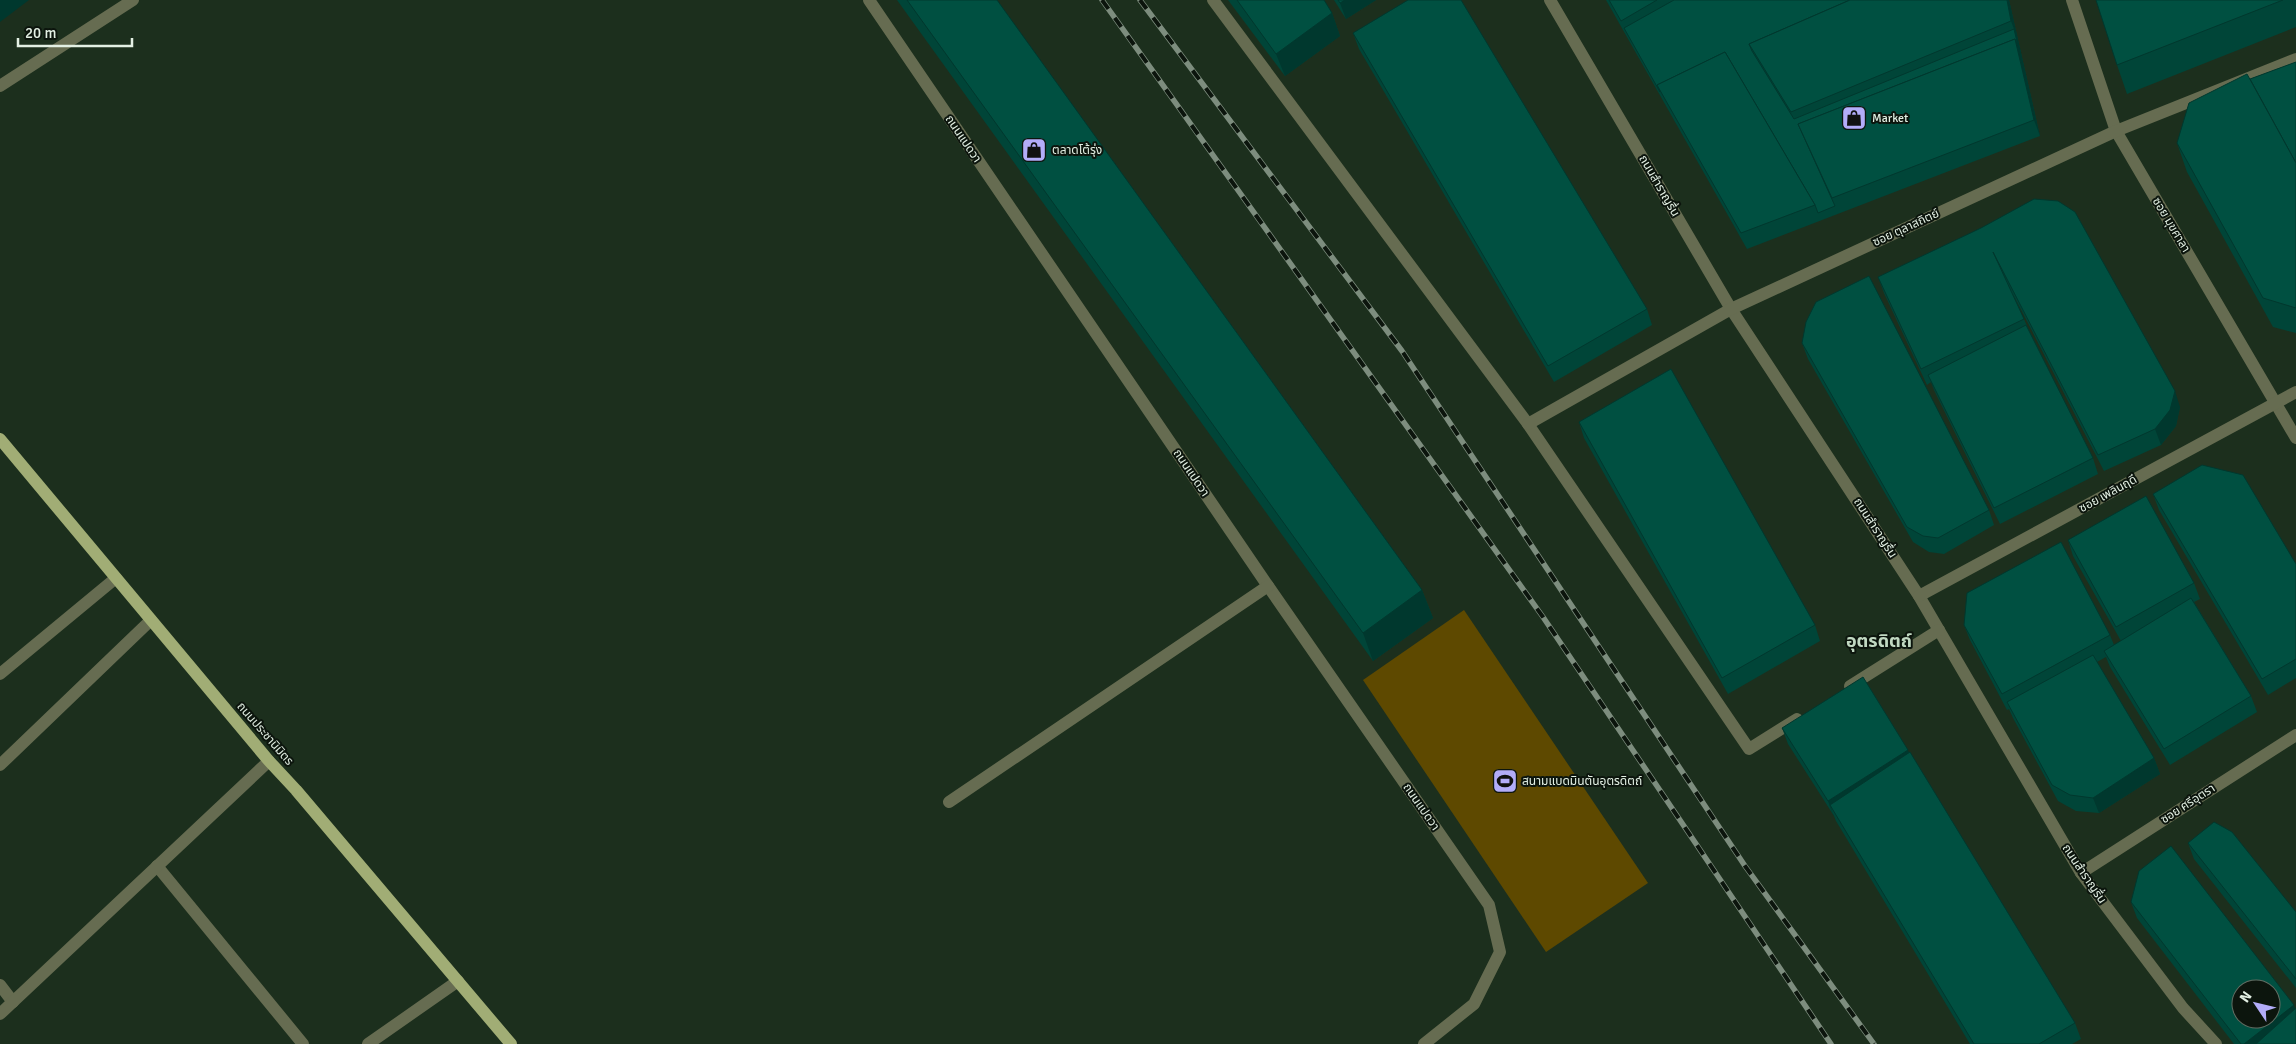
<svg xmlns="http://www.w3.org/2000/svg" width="2296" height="1044" viewBox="0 0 2296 1044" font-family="Signika,'Noto Sans Thai',sans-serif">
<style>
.green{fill:#5e4900}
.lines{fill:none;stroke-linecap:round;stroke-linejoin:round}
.minor{stroke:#666c51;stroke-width:12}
.major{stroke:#a1ad75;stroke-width:12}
.rail-casing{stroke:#7d8d7e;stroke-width:5.5}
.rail{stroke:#0c150d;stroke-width:4;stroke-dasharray:11;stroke-linecap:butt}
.wall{fill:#004538}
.shaded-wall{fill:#00382e}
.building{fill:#005041;stroke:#00382e;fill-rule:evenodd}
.labels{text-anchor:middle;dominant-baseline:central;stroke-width:4;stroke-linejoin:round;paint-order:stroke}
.poi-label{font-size:12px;fill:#e3f0e4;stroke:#0c150d;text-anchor:start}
.street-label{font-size:12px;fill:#e3f0e4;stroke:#0c150d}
.district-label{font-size:18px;font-weight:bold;fill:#c1d9c2;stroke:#0c150d}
</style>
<rect width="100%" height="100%" fill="#1c2f1d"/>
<polygon class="green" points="1464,610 1648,883 1546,952 1363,680"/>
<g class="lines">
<g class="minor">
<polyline points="869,0 1268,586 1489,905 1500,952 1474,1004 1424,1044"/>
<polyline points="1213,0 1528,424 1749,749 1797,719"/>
<polyline points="1550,0 1731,309 1919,596 2081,873 2183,1008 2216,1044"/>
<polyline points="2072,0 2116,131 2296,438"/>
<polyline points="0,86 133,0"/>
<polyline points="1528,424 1731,309 2116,131 2296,59"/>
<polyline points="1919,596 2296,392"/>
<polyline points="0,674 116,578"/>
<polyline points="1850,686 1939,630"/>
<polyline points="0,765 151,620"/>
<polyline points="949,802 1268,586"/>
<polyline points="157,866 303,1044"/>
<polyline points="2081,873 2296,735"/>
<polyline points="0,985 13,1002"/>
<polyline points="0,1014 269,761"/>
<polyline points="368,1044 458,981"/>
</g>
<polyline class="major" points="0,439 269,761 296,790 511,1044"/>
<defs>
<g id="rail">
<polyline points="1102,0 1543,617 1831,1044"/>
<polyline points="1140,0 1402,351 1745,866 1874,1044"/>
</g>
</defs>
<use href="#rail" class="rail-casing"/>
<use href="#rail" class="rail"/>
</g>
<g class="wall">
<polygon points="897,0 997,0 1422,590 1433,618 1373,661"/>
<polygon points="1228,0 1324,0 1332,13 1340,36 1285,76"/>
<polygon points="1334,0 1376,0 1346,19"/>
<polygon points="1606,0 2009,0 2040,136 1747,249"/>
<polygon points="2096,0 2296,0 2296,27 2127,94 2117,65"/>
<polygon points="1353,33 1647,309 1652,325 1554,382 1359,49"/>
<polygon points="2296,62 2296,333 2273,327 2187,172 2177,143 2250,79"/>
<polygon points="1981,228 2180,407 2176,426 2161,445 2104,471 2013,294 2027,326 2093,458 2098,474 2000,524 1934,390 1931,382 1927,385 1884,293 1878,277"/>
<polygon points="1802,343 1989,510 1994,525 1944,554 1929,552 1913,542 1808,359"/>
<polygon points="1579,422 1815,625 1820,641 1728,694 1584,438"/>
<polygon points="2153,494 2296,564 2296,678 2268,695 2159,510"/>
<polygon points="2068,540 2194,583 2200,599 2194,602 2251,696 2257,712 2170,765 2110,667 2106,657 2097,662 2154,758 2160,774 2099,813 2076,811 2058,801 2013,718 2009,709 2007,710 1970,640 1964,625 2110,635 2114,645 2121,641 2073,556"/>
<polygon points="1782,728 1909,752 2075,1023 2081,1039 2072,1044 1970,1044 1836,821 1834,816 1788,744"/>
<polygon points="2188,843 2296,912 2296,988 2194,859"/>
<polygon points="2131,902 2296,1044 2234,1044 2137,918"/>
</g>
<g class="shaded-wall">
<polygon points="0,0 29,0 0,22"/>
<polygon points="1345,0 1376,0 1346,19 1340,3"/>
<polygon points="2007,0 2009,0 2040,136 2034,120 2015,39 2014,29 2011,21"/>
<polygon points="1332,13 1340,36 1285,76 1276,54"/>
<polygon points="2175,391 2180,407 2176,426 2161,445 2155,429"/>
<polygon points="1422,590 1433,618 1373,661 1363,633"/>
<polygon points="1908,750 1914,766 1830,805 1834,817 1828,801"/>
<polygon points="2154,758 2160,774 2099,813 2093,798"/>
<polygon points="2294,1005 2296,1011 2270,1044 2244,1044"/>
</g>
<g class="building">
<polygon points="907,0 997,0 1422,590 1363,633"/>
<polygon points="1237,0 1324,0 1332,13 1276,54"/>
<polygon points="1338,0 1345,0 1340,3"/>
<polygon points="1408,0 1461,0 1647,309 1548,366 1353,33"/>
<polygon points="1609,0 1657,0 1621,21"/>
<polygon points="1674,0 1850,0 1749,44 1752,51 1794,119 2014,29 2018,46 2015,39 1798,124 1835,206 1818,213 1815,205 1725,52 1657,85 1660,92 1624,28"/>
<polygon points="1850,0 2007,0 2011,21 1791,112 1749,44"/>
<polygon points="2096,0 2283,0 2117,65"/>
<polygon points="2015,39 2034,120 1832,198 1798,124"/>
<polygon points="1725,52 1815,205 1741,233 1657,85"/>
<polygon points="2296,62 2296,163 2250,79"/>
<polygon points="2247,74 2296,163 2296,308 2263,298 2177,143 2189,103"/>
<polygon points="2034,199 2058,201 2075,212 2175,391 2170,410 2155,429 2098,455 1993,252 2024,319 1921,369 1878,277 1981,228"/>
<polygon points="1869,276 1989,510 1938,538 1923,536 1907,527 1802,343 1806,322 1816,302"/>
<polygon points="2026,325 2093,458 1994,508 1928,375"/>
<polygon points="1671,369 1815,625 1722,678 1579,422"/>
<polygon points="2202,465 2243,475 2296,564 2296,659 2262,679 2153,494"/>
<polygon points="2146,496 2194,583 2116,627 2068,540"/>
<polygon points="2061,542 2110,635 2002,694 1964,625 1967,593"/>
<polygon points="2191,598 2251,696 2164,749 2104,651"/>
<polygon points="2093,655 2154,758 2093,798 2070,795 2052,785 2007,702"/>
<polygon points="1863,677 1908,750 1828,801 1782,728"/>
<polygon points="1910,752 2075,1023 2039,1044 1974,1044 1830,805"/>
<polygon points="2214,822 2232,832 2296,912 2296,979 2188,843"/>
<path d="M2171,846l123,159 -50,39h-3l-110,-142 8,-31zM2241,989h30v30h-30z"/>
<polygon points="2296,1008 2296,1044 2256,1044"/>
</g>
<defs>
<symbol id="shop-square" viewBox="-11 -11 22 22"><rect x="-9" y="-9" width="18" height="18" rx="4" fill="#b3adf9" stroke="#0c150d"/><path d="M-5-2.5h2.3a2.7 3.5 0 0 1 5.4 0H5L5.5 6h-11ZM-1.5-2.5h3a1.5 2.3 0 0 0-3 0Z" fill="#111"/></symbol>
<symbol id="stadium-square" viewBox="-11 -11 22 22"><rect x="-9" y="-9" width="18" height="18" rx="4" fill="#b3adf9" stroke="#0c150d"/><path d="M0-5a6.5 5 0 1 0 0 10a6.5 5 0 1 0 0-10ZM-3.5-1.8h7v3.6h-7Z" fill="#111"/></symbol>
</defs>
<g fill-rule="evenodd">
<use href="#shop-square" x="1840" y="104" width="28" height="28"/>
<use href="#shop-square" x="1020" y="136" width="28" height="28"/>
<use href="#stadium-square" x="1491" y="767" width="28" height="28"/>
</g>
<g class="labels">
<g class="poi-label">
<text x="1872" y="118">Market</text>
<text x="1052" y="150">ตลาดโต้รุ่ง</text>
<text x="1522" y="781">สนามแบดมินตันอุตรดิตถ์</text>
</g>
<g class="street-label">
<text transform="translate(963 139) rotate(56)">ถนนแปดวา</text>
<text transform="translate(1659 186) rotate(60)">ถนนสำราญรื่น</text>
<text transform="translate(2171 225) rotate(59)">ซอย มุขศาลา</text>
<text transform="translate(1906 228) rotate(-25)">ซอย ตุลาสถิตย์</text>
<text transform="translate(1191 473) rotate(56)">ถนนแปดวา</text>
<text transform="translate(2108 494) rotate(-29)">ซอย เพลินฤดี</text>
<text transform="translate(1875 528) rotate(57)">ถนนสำราญรื่น</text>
<text transform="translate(265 734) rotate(49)">ถนนประชานิมิตร</text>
<text transform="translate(2188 804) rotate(-33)">ซอย ศรีอุตรา</text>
<text transform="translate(1421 807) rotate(55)">ถนนแปดวา</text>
<text transform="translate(2084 874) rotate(56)">ถนนสำราญรื่น</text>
</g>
<g class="district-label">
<text x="1879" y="641">อุตรดิตถ์</text>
</g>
</g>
<g transform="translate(2256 1004) rotate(305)"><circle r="24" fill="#0c150d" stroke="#626d63"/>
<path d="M0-4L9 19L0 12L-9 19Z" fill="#b3adf9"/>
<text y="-8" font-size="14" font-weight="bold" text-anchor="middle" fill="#e3f0e4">N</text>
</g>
<path d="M18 38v8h114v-8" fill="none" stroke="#e3f0e4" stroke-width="2.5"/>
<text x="25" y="38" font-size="15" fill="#e3f0e4" stroke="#0c150d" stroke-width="4" paint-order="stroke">20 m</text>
</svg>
